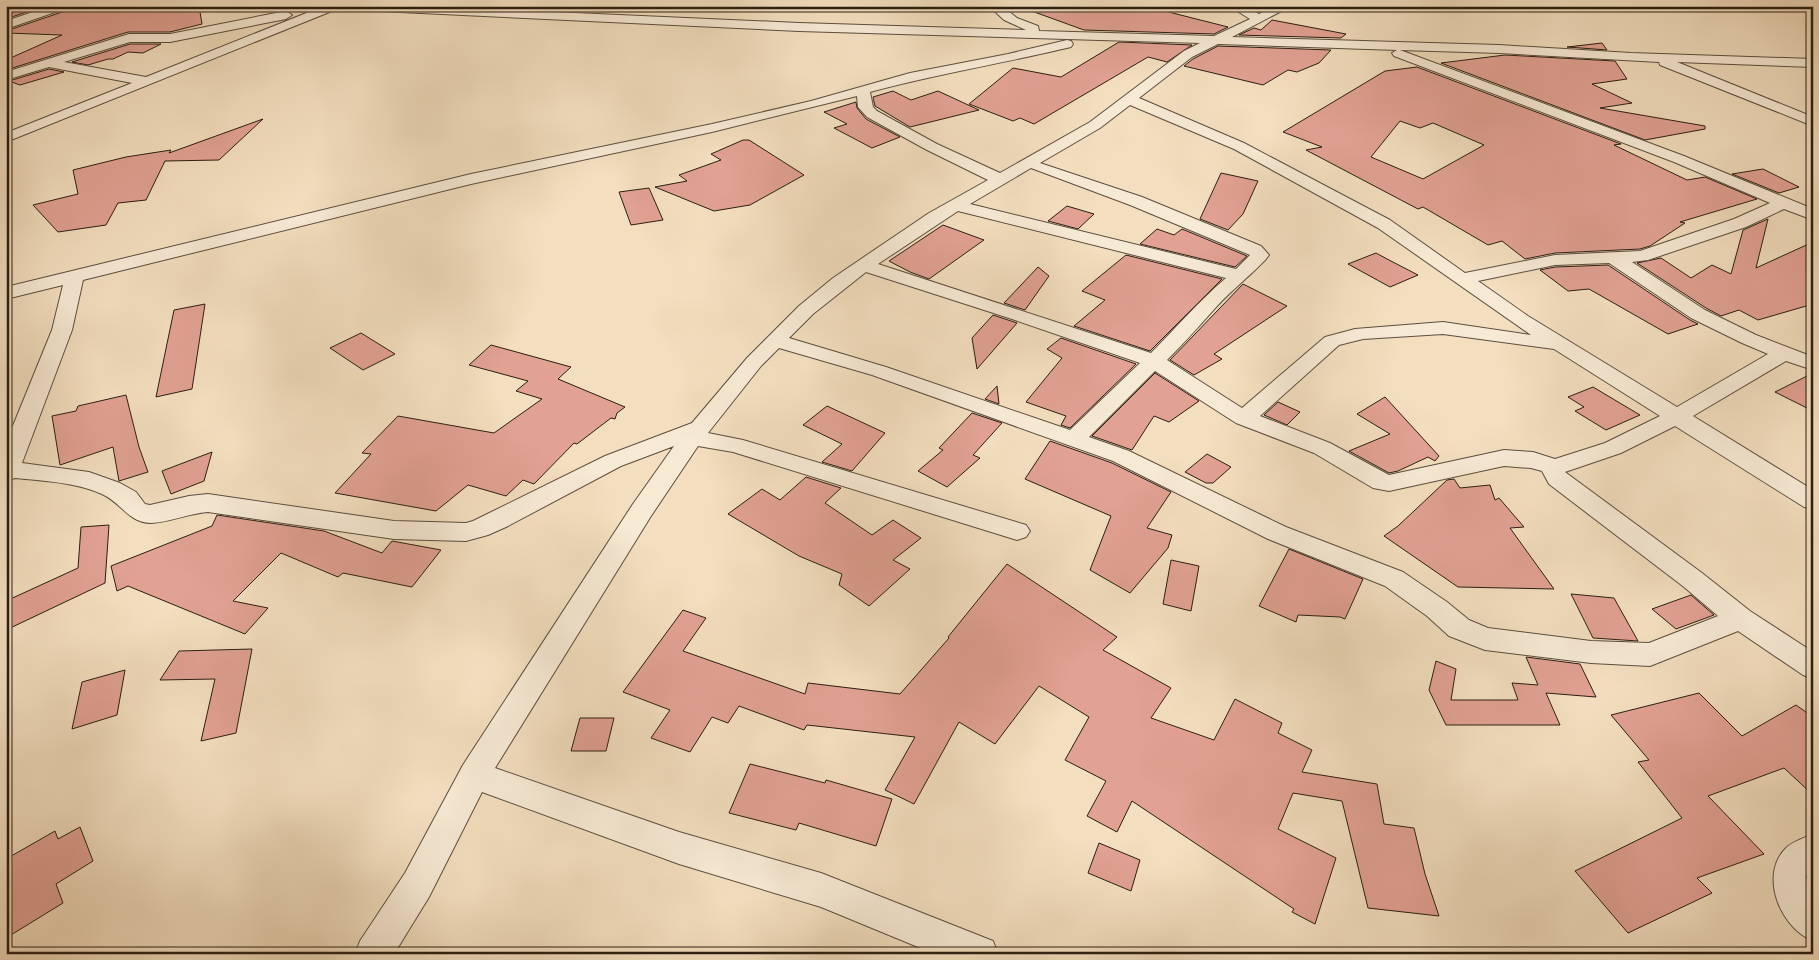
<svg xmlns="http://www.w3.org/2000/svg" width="1819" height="960" viewBox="0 0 1819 960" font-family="'Old Standard TT',serif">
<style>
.building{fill:#e1a193;stroke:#2a1e13;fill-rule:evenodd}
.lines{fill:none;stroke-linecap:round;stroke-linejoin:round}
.minor-casing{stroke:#5c4e3e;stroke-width:2}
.minor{fill:#f7ead5;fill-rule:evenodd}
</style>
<rect width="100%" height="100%" fill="#f3debf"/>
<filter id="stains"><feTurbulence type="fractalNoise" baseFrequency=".004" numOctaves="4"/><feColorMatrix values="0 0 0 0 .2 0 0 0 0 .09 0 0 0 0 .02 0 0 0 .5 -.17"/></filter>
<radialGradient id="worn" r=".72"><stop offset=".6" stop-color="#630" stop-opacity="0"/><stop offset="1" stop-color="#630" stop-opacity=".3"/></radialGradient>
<g class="building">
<polygon points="6,6 44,6 6,19"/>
<polygon points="71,6 199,6 202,24 170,32 128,32 6,70 6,60 62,35 6,33 6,31 68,10"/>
<polygon points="1026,6 1145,6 1228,27 1214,34 1084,30 1026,9"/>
<polygon points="1272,20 1346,34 1341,38 1239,35 1254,28 1261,30"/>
<polygon points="1119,42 1192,45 1167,62 1148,57 1034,124 1020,118 1013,121 969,104 1013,68 1061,77"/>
<polygon points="1602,43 1607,50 1567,47 1576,46"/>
<polygon points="130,44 161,44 143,53 128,52 113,59 108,59 88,65 72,62"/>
<polygon points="1218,46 1331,50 1319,63 1297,72 1288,70 1263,85 1184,66 1193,59"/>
<polygon points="1505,55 1615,61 1627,79 1592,84 1632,103 1600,108 1705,126 1705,129 1645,140 1441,63"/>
<path d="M1417,67l204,77 -7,1 73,35 18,-3 52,22 -77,23 5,1 -35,23 -10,3 -85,4 -30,6 -23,-18 -14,4 -65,-38 -5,2 -112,-59 16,-3 -39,-15 102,-61zM1400,121l20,7 13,-5 51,22 -61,34 -52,-22z"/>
<polygon points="49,69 64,72 20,85 9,81"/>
<polygon points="893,91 911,100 938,91 979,110 910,127 875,106 873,97"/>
<polygon points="856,102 857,108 866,119 900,137 872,148 834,128 847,124 824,112"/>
<polygon points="263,119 219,160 165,161 146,200 118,203 106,225 58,232 33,205 78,194 73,170 126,157 171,150 169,153"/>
<polygon points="743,140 749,140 804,175 750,205 714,211 655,187 687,181 679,175 721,160 711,154"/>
<polygon points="1763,169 1799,187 1779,193 1732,174"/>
<polygon points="1221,173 1258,181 1243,214 1228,230 1200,219"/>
<polygon points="649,188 663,220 631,225 619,192"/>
<polygon points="1067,206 1094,214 1078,229 1048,221"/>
<polygon points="1768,219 1756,268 1813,242 1813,304 1758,320 1739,310 1721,316 1706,308 1637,263 1661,258 1691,278 1712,265 1731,274 1743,230"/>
<polygon points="943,225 984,240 929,279 910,272 889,261"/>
<polygon points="1157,229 1174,235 1182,229 1247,256 1235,267 1140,244"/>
<polygon points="1376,253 1389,260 1418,275 1390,287 1348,264"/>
<polygon points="1126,255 1222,279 1150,351 1074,326 1105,300 1082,291"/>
<polygon points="1608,265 1690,320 1698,324 1668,334 1589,289 1568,291 1540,270 1555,267"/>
<polygon points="1038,267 1049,276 1025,310 1004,303"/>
<polygon points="1243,284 1287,306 1214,354 1222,359 1194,375 1170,360"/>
<polygon points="205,304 192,389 156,397 174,310"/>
<polygon points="993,315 1017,323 977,369 972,338"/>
<polygon points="361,333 395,354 363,370 330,348"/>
<polygon points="1061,338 1136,364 1070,428 1061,425 1066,416 1026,402 1062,358 1047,349"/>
<polygon points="491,345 571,367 558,379 625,407 617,413 615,419 611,418 577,444 574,443 534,484 523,480 506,496 468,485 436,511 335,493 371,454 362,453 398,416 494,433 542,399 516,391 528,381 469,365"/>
<polygon points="1155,373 1199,401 1169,422 1154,416 1132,450 1092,436"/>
<polygon points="1813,373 1813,411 1775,392"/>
<polygon points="997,386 999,404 985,399"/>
<polygon points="1593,387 1640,415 1606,430 1575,411 1584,407 1568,397"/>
<polygon points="126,395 139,447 148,472 119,481 113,447 60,465 52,416 76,411 78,406"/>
<polygon points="1385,397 1439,456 1435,461 1428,457 1398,471 1389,473 1349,451 1390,434 1357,414"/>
<polygon points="1278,402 1300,412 1287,425 1264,415"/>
<polygon points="827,406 885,433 852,471 822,462 842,444 803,425"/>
<polygon points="972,413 1002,423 973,455 980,458 947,487 918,471 943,450 939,448"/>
<polygon points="1050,441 1112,463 1171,492 1147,528 1172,535 1168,548 1130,593 1090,570 1111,516 1025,479"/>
<polygon points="212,452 204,481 171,494 162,471"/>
<polygon points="1207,454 1231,467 1213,483 1206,483 1185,472"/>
<polygon points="806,477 841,488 825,503 872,535 893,520 921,538 893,560 910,569 869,606 839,585 842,574 799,556 728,514 762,489 780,500"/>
<polygon points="1454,479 1460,488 1490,485 1495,500 1499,498 1524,527 1510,528 1554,589 1458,587 1384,536 1398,526 1447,480"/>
<polygon points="217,515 324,531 382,553 392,541 441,550 412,587 343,573 338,577 281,553 233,601 268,608 245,634 128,586 117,591 111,566 212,526"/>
<polygon points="109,525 105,583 6,630 6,601 78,568 81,527"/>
<polygon points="1289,549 1363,579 1345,619 1340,617 1298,615 1296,622 1259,606"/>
<polygon points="1171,560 1199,566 1191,611 1163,604"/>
<polygon points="1007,564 1117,637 1103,650 1171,688 1151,718 1214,740 1235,699 1282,723 1278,733 1312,750 1302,772 1377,784 1384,824 1414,828 1425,874 1439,916 1368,908 1342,801 1293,793 1278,829 1336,858 1315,924 1292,912 1294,909 1132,801 1117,832 1087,816 1106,781 1065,760 1089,717 1039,686 995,744 959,722 914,804 885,790 915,737 807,725 804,730 739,706 728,723 712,717 690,752 651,738 670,710 623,692 683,610 706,618 683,651 805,694 808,683 900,694 949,638 948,637"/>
<polygon points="1571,594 1614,598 1638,641 1593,638"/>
<polygon points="1691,595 1714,615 1676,629 1652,609"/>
<polygon points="252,649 236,733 201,741 215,679 160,680 179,651"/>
<polygon points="1526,657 1580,664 1596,697 1546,693 1560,725 1446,725 1429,690 1436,661 1456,669 1451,700 1518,700 1512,683 1538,685"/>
<polygon points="125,670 117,715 72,729 82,682"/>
<polygon points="1699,693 1742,736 1796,705 1813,717 1813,795 1784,768 1708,796 1764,854 1697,878 1712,893 1628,933 1575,871 1682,818 1638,762 1649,760 1611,715"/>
<polygon points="580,718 614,718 606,751 571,751"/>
<polygon points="750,764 825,783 826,780 892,799 876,846 799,823 796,830 729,813"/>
<polygon points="80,827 93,861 56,884 63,903 6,938 6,859 55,831 58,839"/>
<polygon points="1099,843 1140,860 1131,891 1088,873"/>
</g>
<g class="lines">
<defs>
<g id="minor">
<polygon points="51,6 69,6 67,8 6,29 6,21"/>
<path d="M324,6h95l380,17 227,7 -22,-10 -15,-14h13l15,12 21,8 1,5 175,5 36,-17 -21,-13h15l15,8 16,-8h16l-59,31 267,8 132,8 182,6v8l-136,-5 136,55v9l-153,-61 -1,-3 -160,-9 -99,-3 284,106 129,53v11l-29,-11 -38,18 -98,33 -16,2 73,48 51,25 57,22v13l-27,-9 -93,55 120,74v19l-9,-2 -129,-81 -54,27 -56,19 137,101 48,38 63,41v27l-10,-4 -65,-44 -88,35 -59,-3 -106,-13 -36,-14 -22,-20 -42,-30 -117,-47 -155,-78 -241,-86 -93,-27 -18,18 -53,67 35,7 283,85 4,6 -4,6 -9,3 -284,-88 -35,-6 -47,70 -156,252 184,64 142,41 172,68 5,13h-63l-114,-47 -142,-43 -197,-72 -53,105 -35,57h-39l5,-13 45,-68 58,-108 170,-261 41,-58 -53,20 -115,61 -18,8 -22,6 -72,-2 -186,-27c-18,1 -41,11 -57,11 -24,-1 -29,-20 -49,-29 -27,-12 -58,-13 -87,-16l-9,3v-38l46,-113 11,-45 -57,14v-12l465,-113 241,-50 99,-23 99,-28 98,-19 59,-14 4,1 2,3 -2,3c-66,16 -135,27 -201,45l3,15 4,4 60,33 63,29 90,-51 94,-71 16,-8 -401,-12 -462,-22 -331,133v-9l126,-50 -83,-16 -43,13v-8l123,-38h41l116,-23 6,4 -6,4 -116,23h-40l-66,20 82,15zM1218,44l179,6 -5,3 2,3 280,106 96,41 -36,16 -94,32 -85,4 -90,18 -75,-53 -146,-77 -105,-45 53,-41zM857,96l1,11 9,10 60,33 61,30 -59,33 -96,65 -34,28 -52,52 -55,65 -87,33 -132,65 -7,2 -72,-2 -186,-27 -19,2 -39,9 -5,-1 -9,-12 -16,-9 -31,-11 -67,-9 50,-133 11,-50 388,-96 241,-52zM1130,105l104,44 144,79 153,107 -88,-13 -88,7 -30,8 -83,71 -75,-48c18,-18 34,-36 51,-55 15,-16 33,-30 48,-46l3,-4 -8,-9 -119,-49 -102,-34 60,-35zM1031,168l99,37 120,50 -14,14 -266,-65zM958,211l268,67c-27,23 -50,50 -75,75l-273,-89zM1609,263l82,55 51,25 26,11 -91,53 -149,-91 -50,-35 77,-16zM866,272l143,46 131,45 -70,67 -184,-63 -97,-29 24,-24zM1443,334l111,15 106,67 -55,27 -50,16 -22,-7 -29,-2 -115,25 -59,-32 -70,-27 79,-71 24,-6zM1155,371l81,52 78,30 59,35 16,3 115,-25 27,2 11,3 7,13 135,103 34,29 -69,27 -58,-2 -103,-13 -19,-8 -22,-18 -44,-30 -117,-45 -157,-76 -40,-14z"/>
<path d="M1813,834v35l-7,7 3,14 4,4v47c-32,-13 -54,-64 -28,-92 6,-7 19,-11 28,-15z"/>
</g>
</defs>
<use href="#minor" class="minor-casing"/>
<use href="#minor" class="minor"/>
</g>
<rect width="1819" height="960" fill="none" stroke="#f3debf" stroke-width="25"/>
<rect x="8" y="8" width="1804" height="945" fill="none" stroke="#2a1e13" stroke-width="2.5"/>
<rect x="12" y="12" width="1794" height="935" fill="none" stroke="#2a1e13"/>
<rect width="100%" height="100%" filter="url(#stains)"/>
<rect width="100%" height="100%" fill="url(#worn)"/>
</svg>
